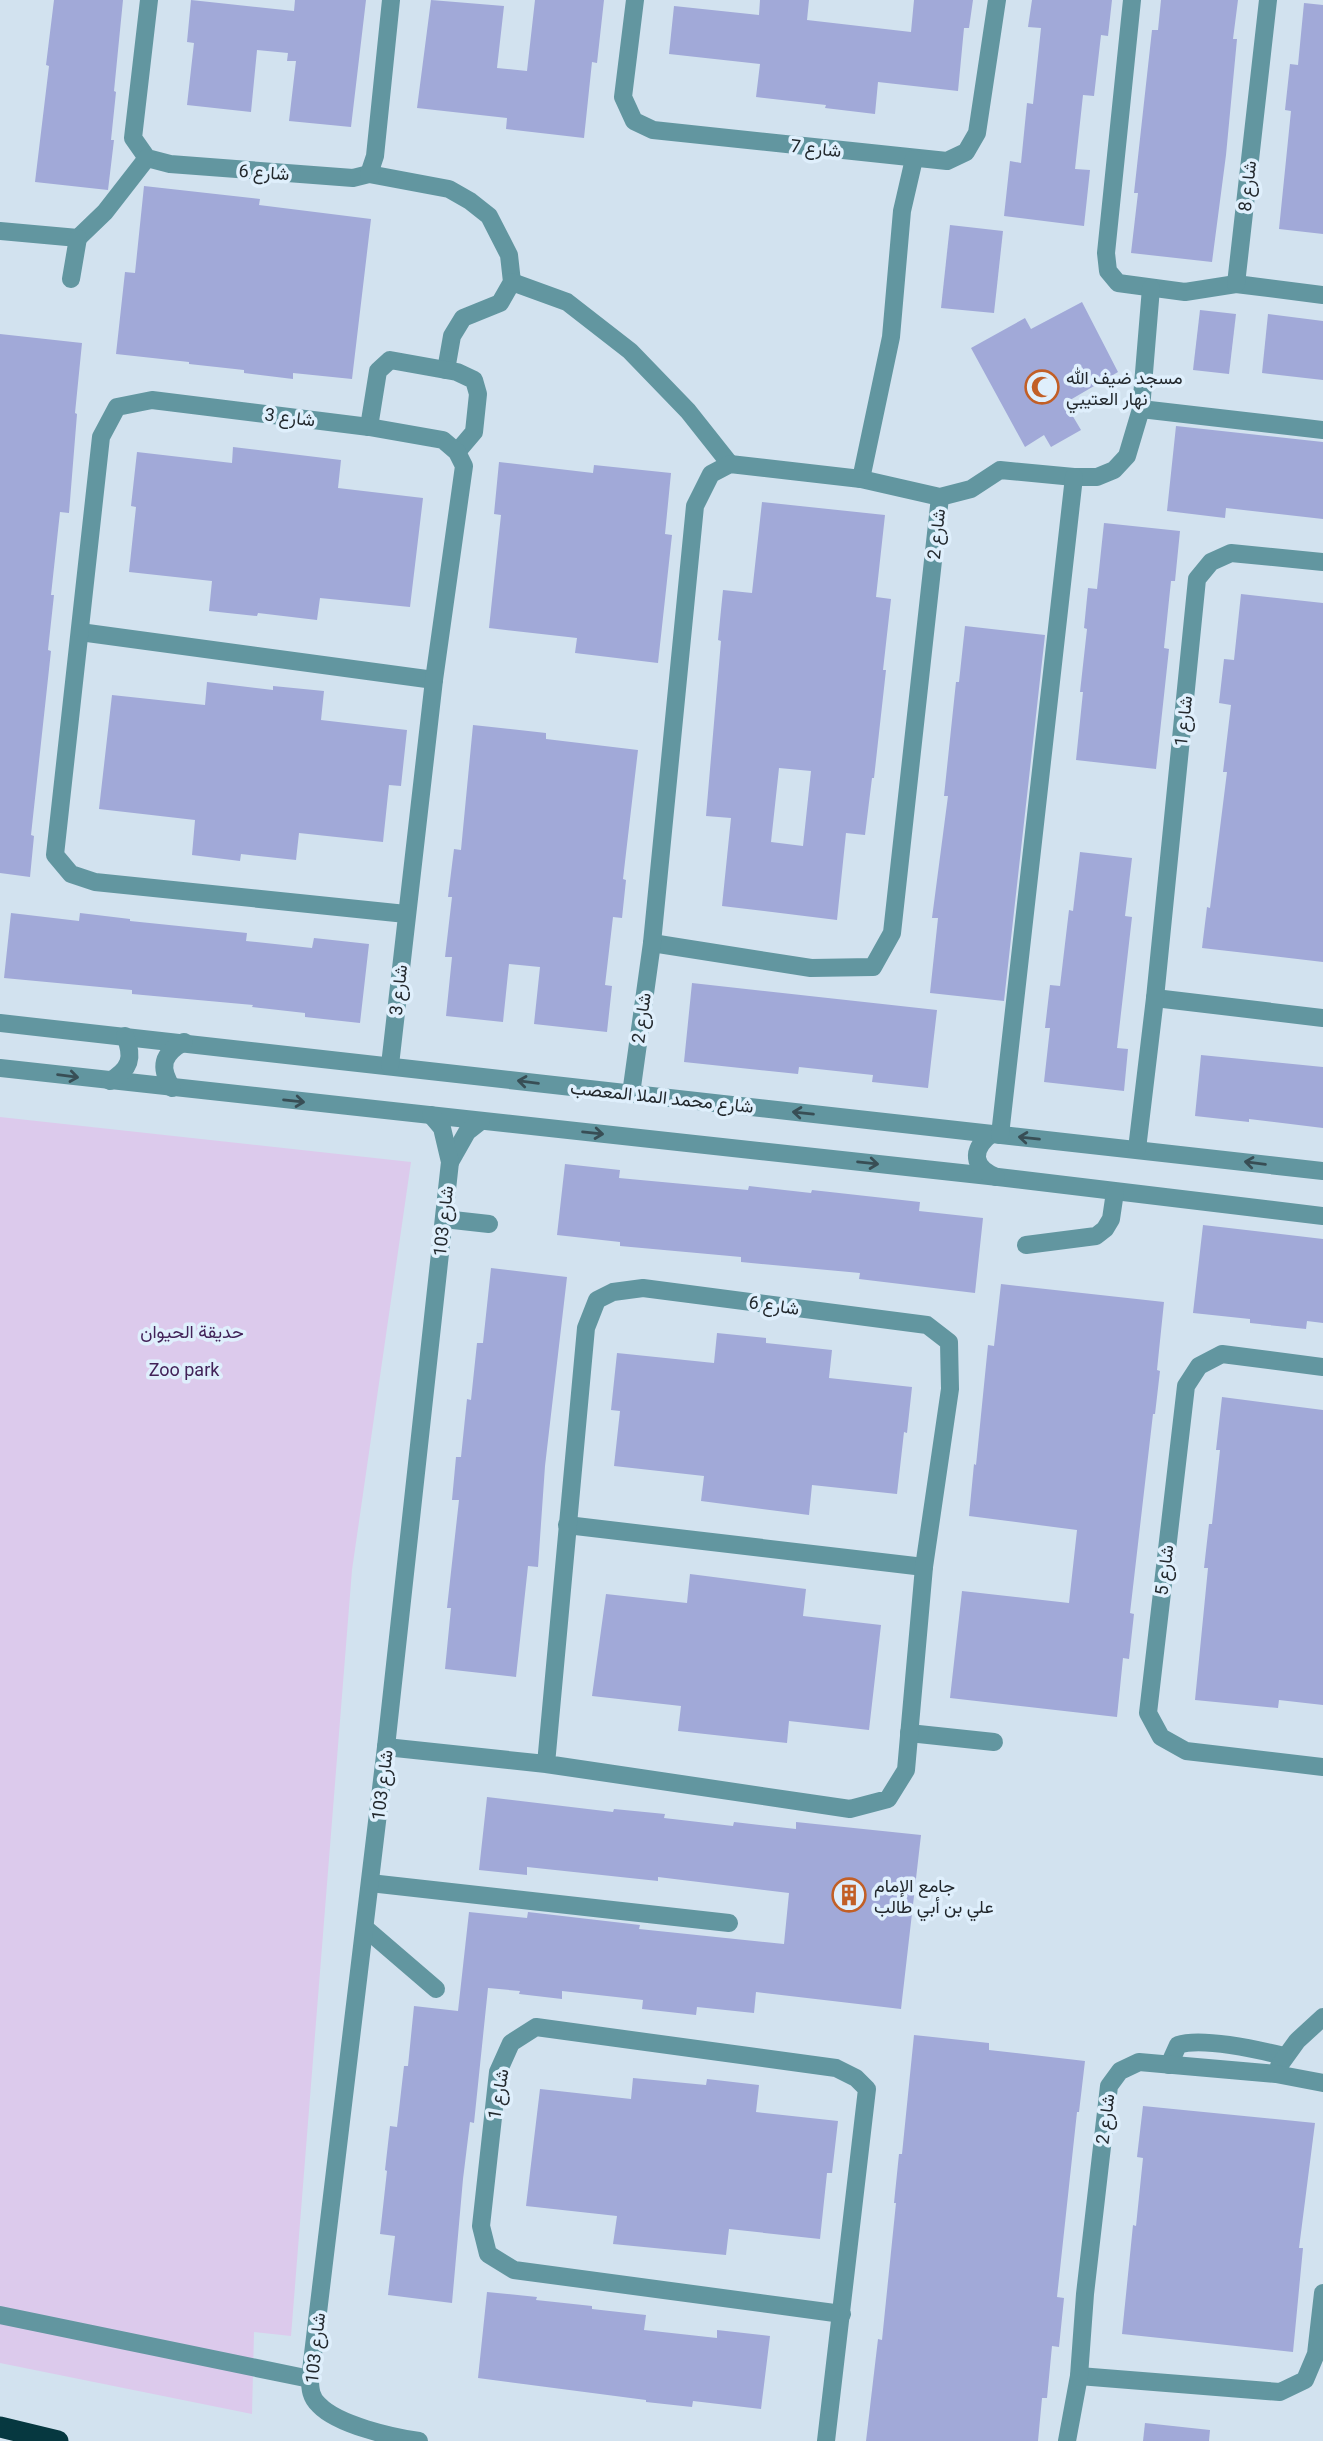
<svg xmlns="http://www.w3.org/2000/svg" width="1323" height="2441" viewBox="0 0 1323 2441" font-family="Roboto,Vazirmatn,sans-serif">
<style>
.green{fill:#dccaec}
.building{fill:#a1a9d8;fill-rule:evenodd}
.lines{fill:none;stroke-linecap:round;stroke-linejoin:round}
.minor{stroke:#6296a0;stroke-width:18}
.highway{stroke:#063840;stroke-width:21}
.oneway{stroke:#384e55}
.labels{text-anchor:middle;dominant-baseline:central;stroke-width:7;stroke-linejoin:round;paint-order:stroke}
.street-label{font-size:18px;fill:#22282d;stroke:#dfeffc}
.poi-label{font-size:18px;fill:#22282d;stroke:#dfeffc;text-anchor:start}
.park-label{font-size:18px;fill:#422258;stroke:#dfeffc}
</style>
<rect width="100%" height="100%" fill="#d2e2ef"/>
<polygon class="green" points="0,1117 411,1162 352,1570 291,2336 254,2332 252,2414 0,2363"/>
<g class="building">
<polygon points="54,0 123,0 114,91 116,92 111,140 114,140 108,190 35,182 49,66 46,65"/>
<polygon points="191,0 294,11 295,0 366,0 351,127 289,121 296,61 287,61 288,53 257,50 251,112 187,105 194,43 187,42"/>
<polygon points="431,0 504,6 497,68 527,71 535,0 604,0 597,63 592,62 584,138 506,129 507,118 417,108"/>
<polygon points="760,0 809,0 807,20 911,32 914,0 973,0 969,28 964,28 958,91 878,82 875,114 825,108 826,105 756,97 760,64 669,54 674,6 759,15"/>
<polygon points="1032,0 1112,0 1108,36 1101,35 1094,96 1083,95 1075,169 1090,170 1084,226 1004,216 1010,161 1021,163 1027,103 1033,104 1041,28 1028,27"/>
<polygon points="1161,0 1238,0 1233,39 1237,39 1226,155 1212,262 1131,253 1138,193 1134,193 1152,30 1158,30"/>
<polygon points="1304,3 1323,5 1323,234 1279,229 1291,111 1285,110 1290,64 1298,65"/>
<polygon points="144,186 260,199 259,205 371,219 352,379 293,373 293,379 244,373 244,370 189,364 189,362 116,354 125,272 135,273"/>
<polygon points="950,225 1003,231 994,313 941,308"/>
<polygon points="1082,302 1118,372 1065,403 1081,430 1051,447 1044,435 1025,447 971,348 1025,318 1031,329"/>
<polygon points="1200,310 1236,314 1229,374 1193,370"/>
<polygon points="1268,314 1323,321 1323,380 1262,373"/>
<polygon points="0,334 82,343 75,413 77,414 69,513 60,512 51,595 54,595 48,650 51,651 31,835 34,836 30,877 0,873"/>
<polygon points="1176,426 1323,442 1323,519 1226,508 1225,518 1167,511"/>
<polygon points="233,447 341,460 338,488 423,498 410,607 320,598 317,620 258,613 257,616 209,611 212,581 129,572 136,507 131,506 137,452 232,463"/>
<polygon points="499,462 593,473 594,465 671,473 665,534 672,535 658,663 575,653 577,638 489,628 501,515 494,514"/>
<path d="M762,502l123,13 -9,82 15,2 -8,71h3l-12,108h-2l-7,57 -19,-2 -9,87 -115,-14 9,-88 -25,-2 15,-175 -3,-1 5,-50 29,3zM779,768l32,3 -8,75 -32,-4z"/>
<polygon points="1104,523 1180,531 1175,581 1171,581 1164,648 1169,649 1156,769 1076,760 1083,692 1080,692 1087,629 1084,628 1088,588 1097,589"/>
<polygon points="1241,594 1323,603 1323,962 1202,948 1207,907 1210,908 1227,772 1223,772 1231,705 1219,703 1224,659 1234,660"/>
<polygon points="965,626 1045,635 1004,1001 930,993 938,918 932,918 948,796 944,796 956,682 959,682"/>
<polygon points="207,682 273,690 273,686 324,691 321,720 407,730 401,786 389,785 383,842 299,833 296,860 241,854 240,861 192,855 195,820 99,809 112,695 205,705"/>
<polygon points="473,725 546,733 546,739 638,750 623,879 626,880 622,918 613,917 605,985 612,986 607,1032 534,1024 540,967 509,964 503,1022 446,1016 452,957 445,957 452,897 448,897 454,849 461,850"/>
<polygon points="1080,852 1132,858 1125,916 1132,917 1117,1048 1128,1049 1124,1091 1044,1082 1050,1028 1045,1028 1050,985 1060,986 1069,910 1073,911"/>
<polygon points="11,913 79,921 80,913 130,919 130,921 247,933 246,941 312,948 314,938 369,944 360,1023 305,1017 305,1013 252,1007 253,1005 132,994 132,990 4,978"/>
<polygon points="692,983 937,1010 928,1088 872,1082 873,1075 799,1067 798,1074 684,1062"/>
<polygon points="1201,1055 1323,1067 1323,1128 1249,1119 1249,1122 1195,1116"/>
<polygon points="565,1164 620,1170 619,1178 748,1190 749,1186 811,1193 812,1190 920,1202 919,1211 983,1218 975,1293 859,1279 860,1273 741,1262 741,1257 620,1246 620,1242 557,1235"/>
<polygon points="1203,1225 1323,1239 1323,1323 1307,1321 1306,1329 1250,1323 1250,1319 1193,1313"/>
<polygon points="491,1268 567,1277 545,1466 538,1567 528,1566 516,1677 445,1669 451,1608 447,1608 459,1500 452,1500 456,1457 461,1457 467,1399 471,1400 477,1343 483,1343"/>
<polygon points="1001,1284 1164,1302 1157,1370 1160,1371 1155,1414 1153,1414 1130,1613 1134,1614 1129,1659 1123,1658 1117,1717 950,1698 962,1591 1069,1603 1077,1530 969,1516 974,1464 976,1465 988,1345 994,1346"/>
<polygon points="717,1333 766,1338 766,1343 832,1350 829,1378 912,1387 907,1433 904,1432 897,1494 812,1485 809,1515 701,1501 704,1476 614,1466 620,1411 611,1410 617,1353 714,1363"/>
<polygon points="1222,1397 1323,1410 1323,1705 1279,1700 1278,1708 1195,1700 1208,1568 1204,1568 1209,1524 1212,1524 1220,1450 1216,1450"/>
<polygon points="690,1574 806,1589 803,1616 881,1625 869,1730 789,1721 787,1743 678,1731 681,1706 592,1696 606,1594 687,1603"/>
<polygon points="487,1797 613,1812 614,1809 665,1814 664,1818 733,1826 734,1822 796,1829 796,1822 921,1835 901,2009 756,1992 754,2013 697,2007 696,2015 642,2009 643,2000 562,1991 562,1999 519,1994 520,1991 488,1988 474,2123 470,2122 463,2179 452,2303 388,2295 395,2236 380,2234 387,2171 385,2170 390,2126 397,2127 404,2066 408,2066 414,2006 458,2011 469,1912 527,1918 528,1912 640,1925 639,1929 784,1944 789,1893 658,1877 658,1881 527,1867 527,1875 479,1870"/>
<polygon points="914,2035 989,2043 989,2050 1085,2061 1079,2112 1077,2112 1057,2297 1064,2298 1059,2347 1052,2346 1047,2398 1042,2398 1038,2441 866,2441 878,2339 882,2340 896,2203 894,2203 899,2154 902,2154"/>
<polygon points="633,2078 706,2085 707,2079 759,2085 756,2112 838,2121 832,2173 827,2173 820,2239 729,2229 726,2255 613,2244 617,2216 526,2206 540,2089 631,2099"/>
<polygon points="1143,2106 1315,2123 1299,2248 1303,2248 1293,2352 1122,2334 1133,2225 1136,2226 1143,2158 1137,2157"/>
<polygon points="487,2292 537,2297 536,2300 592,2306 592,2309 646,2315 644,2330 717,2338 717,2330 770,2336 761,2409 693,2401 692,2407 646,2402 646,2400 478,2378"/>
<polygon points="1145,2423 1210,2430 1209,2441 1143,2441"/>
</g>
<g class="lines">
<g class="minor">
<polyline points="149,0 133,138 147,158 170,164 353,178 369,174 449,189 470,201 489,216 509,255 512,282 500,303 463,318 452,336 446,370"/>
<polyline points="635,0 623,97 634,121 653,130 947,161 966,152 977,133 997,0"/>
<polyline points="1132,0 1106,253 1108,271 1118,283 1185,292 1236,284 1323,295"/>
<polyline points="369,174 375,156 391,0"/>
<polyline points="0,231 78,238 105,212 147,158"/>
<polyline points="71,279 78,238"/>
<polyline points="512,282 567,302 630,351 688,411 730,464"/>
<polyline points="1236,284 1268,0"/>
<polyline points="1141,409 1323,430"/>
<polyline points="369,427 378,371 390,360 457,372 474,380 478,394 474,432 457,452"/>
<polyline points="861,479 891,337 902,211 914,159"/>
<polyline points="80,632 434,680"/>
<polyline points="652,943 811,968 873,967 892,933 940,497"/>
<polyline points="1155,998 1323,1018"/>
<polyline points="0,1023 1323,1171"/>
<polyline points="390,1065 434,680 464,466 457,452 443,440 369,427 152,400 117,407 101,437 55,855 71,874 95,882 406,914"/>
<polyline points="0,1068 998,1177 1323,1216"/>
<path d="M110,1081c20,-12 24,-23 15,-45"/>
<path d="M172,1088c-13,-21 -10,-34 12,-46"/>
<polyline points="631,1094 652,943 695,506 711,474 730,464 861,479 940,497 971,489 1000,470 1074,477 1097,477 1114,470 1127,456 1141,409 1151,288"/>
<path d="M991,1134c-20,16 -19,33 5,43"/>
<polyline points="1000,1135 1074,477"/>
<polyline points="1137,1149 1155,998 1197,579 1211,562 1231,553 1323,562"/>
<polyline points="450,1162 467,1132 481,1121"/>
<polyline points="444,1219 489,1224"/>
<polyline points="1026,1245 1096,1236 1105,1229 1111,1219 1115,1192"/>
<polyline points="1323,1367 1222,1354 1199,1366 1186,1386 1148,1713 1161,1737 1186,1751 1323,1767"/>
<polyline points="567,1525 924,1567"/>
<polyline points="909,1733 994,1742"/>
<polyline points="386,1747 546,1764 850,1809 888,1799 906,1770 924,1567 950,1389 949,1342 927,1325 643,1288 613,1292 597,1300 586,1328 546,1764"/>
<polyline points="370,1883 729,1923"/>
<polyline points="365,1928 436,1989"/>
<path d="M1169,2065l9,-20c24,-8 81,5 106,11"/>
<polyline points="1279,2066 1297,2041 1323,2017"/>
<polyline points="0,2315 310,2379"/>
<polyline points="1079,2376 1280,2392 1305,2380 1316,2354 1323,2293"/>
<path d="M419,2441c-27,-4 -81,-16 -100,-36 -8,-7 -9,-16 -9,-26l76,-632 64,-585 -8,-34 -11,-13"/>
<polyline points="826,2441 867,2089 856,2078 836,2068 536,2027 511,2043 498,2072 481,2226 488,2254 514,2270 842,2314"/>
<polyline points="1067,2441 1079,2376 1085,2294 1109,2086 1120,2071 1139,2062 1276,2074 1323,2083"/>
</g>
<polyline class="highway" points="0,2427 58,2441"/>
</g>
<defs><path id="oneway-shaft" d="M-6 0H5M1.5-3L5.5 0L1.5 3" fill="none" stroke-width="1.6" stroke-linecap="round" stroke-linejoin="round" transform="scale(1.75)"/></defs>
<g class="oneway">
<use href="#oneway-shaft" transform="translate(68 1076) rotate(7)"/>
<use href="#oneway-shaft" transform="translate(528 1082) rotate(-173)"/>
<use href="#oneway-shaft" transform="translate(294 1101) rotate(6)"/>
<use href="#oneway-shaft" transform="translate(803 1113) rotate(-174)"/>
<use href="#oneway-shaft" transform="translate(593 1133) rotate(6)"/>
<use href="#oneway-shaft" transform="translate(1029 1138) rotate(-174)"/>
<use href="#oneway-shaft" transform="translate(868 1163) rotate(6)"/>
<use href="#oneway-shaft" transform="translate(1255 1163) rotate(-173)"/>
</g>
<defs>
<symbol id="mosque-ring" viewBox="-11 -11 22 22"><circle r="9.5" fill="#dfeffc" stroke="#c25f26" stroke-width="1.5"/><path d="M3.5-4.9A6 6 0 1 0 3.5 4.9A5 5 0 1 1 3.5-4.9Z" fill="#c25f26"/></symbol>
<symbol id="building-ring" viewBox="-11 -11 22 22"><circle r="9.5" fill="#dfeffc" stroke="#c25f26" stroke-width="1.5"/><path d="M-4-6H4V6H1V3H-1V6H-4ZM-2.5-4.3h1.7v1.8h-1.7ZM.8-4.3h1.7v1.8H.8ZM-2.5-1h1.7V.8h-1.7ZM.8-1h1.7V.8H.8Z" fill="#c25f26"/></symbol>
</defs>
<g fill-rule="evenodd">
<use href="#mosque-ring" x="1023" y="368" width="38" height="38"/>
<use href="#building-ring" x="830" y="1876" width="38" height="38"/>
</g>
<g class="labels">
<g class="street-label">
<text transform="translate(816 148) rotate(6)">شارع 7</text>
<text transform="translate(264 172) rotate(4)">شارع 6</text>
<text transform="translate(1247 186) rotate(-84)">شارع 8</text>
<text transform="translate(290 417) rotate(7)">شارع 3</text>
<text transform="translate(936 534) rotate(-84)">شارع 2</text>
<text transform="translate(1183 721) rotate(-84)">شارع 1</text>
<text transform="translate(398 990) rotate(-84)">شارع 3</text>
<text transform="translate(641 1018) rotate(-82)">شارع 2</text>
<text transform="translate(662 1097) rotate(6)">شارع محمد الملا المعصب</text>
<text transform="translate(443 1221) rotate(-84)">شارع 103</text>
<text transform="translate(774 1305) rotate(8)">شارع 6</text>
<text transform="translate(1164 1570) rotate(-83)">شارع 5</text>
<text transform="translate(382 1785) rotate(-83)">شارع 103</text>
<text transform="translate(498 2094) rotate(-80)">شارع 1</text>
<text transform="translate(1105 2119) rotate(-83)">شارع 2</text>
<text transform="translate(315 2348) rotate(-84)">شارع 103</text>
</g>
<g class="poi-label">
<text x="1066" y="377">مسجد ضيف الله<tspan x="1066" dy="21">نهار العتيبي</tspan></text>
<text x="874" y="1885">جامع الإمام<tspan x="874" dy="21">علي بن أبي طالب</tspan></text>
</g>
<g class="park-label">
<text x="192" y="1331">حديقة الحيوان</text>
<text x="184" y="1369">Zoo park</text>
</g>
</g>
</svg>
